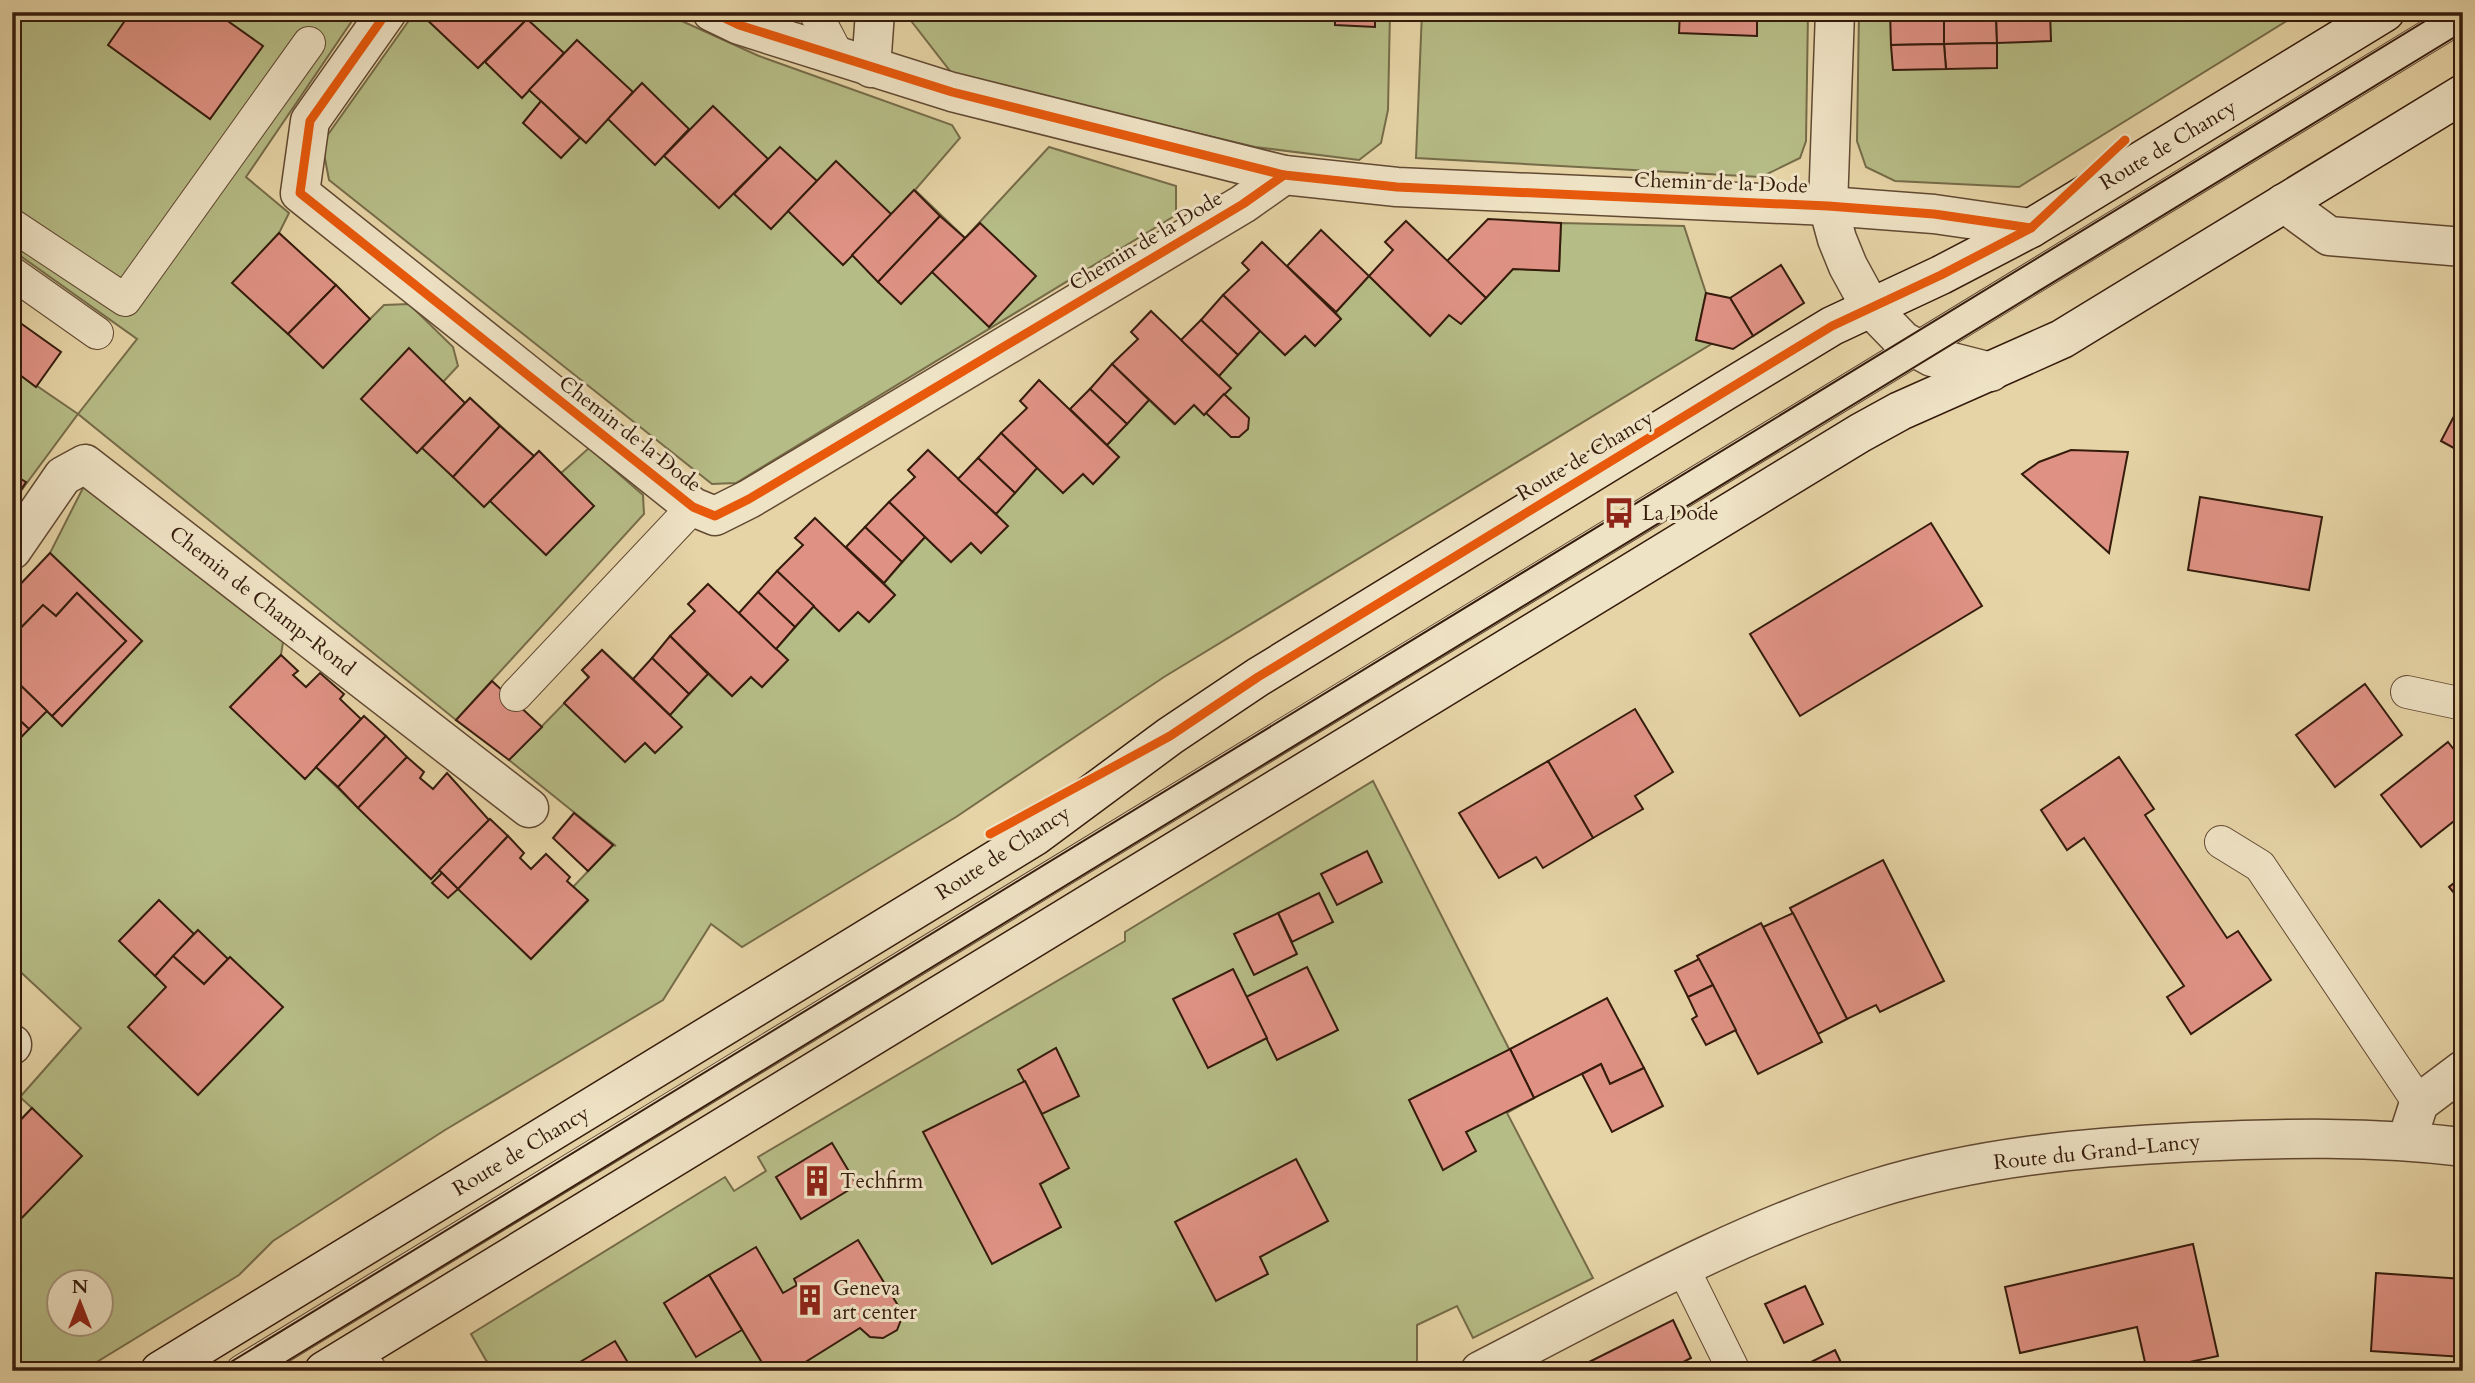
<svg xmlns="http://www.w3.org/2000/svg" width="2475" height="1383" viewBox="0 0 2475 1383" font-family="Cardo,serif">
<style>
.green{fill:#b6bc86;stroke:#766c49;stroke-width:2;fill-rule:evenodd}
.building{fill:#df9284;stroke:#351b0c;stroke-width:2}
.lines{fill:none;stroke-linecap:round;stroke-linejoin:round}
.service-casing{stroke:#614932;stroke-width:34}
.minor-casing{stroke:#614932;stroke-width:41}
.tertiary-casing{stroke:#614932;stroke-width:41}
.secondary-casing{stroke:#351b0c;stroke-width:41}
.service{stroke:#efe3c5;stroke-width:32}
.minor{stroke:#efe3c5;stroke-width:38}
.tertiary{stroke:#efe3c5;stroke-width:38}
.secondary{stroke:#efe3c5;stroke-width:38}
.tram{stroke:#351b0c;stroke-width:2}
.cycleway-casing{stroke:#efe3c5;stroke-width:13}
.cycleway{stroke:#e8590c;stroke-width:9}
.labels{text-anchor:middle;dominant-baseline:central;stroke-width:6;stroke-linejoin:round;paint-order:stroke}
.street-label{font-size:21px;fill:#351b0c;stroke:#efe3c5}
.poi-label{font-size:21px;fill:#351b0c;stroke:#efe3c5;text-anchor:start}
</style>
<rect width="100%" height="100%" fill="#e6d4a6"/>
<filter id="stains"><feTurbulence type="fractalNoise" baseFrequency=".00286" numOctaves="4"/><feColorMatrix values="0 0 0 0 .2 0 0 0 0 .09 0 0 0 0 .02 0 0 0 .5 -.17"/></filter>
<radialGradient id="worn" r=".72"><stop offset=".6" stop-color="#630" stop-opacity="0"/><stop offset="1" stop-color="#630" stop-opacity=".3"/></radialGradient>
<g class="green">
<polygon points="12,12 358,12 246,177 289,213 279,233 370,319 384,305 409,304 453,347 458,366 443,382 465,403 470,398 534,456 539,451 561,473 589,448 643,495 644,514 456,720 78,414 12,503 12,369 78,414 137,339 12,250"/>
<polygon points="415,12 662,12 759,56 952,125 960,138 915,190 965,238 1049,147 1176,186 1176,215 736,483 712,484 329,180 322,143"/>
<polygon points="914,12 1390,12 1388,110 1381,143 1359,160 1255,147 954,76 912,22"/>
<polygon points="1422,12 1808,12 1806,141 1800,158 1761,177 1416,158"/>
<polygon points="1859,12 2301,12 2019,187 1895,181 1866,167 1857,141"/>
<path d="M1561,223l123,3 22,67 -10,47 17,3 -549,334 -208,140 -214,130 -31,-23 -48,76 -218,130 -172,111 -34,34 -157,96h-70v-242l20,-21 -12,-11 61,-69 -69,-64v-251l35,-2 15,15 80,-85 -92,-88 34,-67 199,156 -2,13 -50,52 73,71 12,-11 115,112 8,-9 92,89 57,-58 -15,-14 40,-42 3,1 -107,-86 80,-82 -7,-8 20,-20 69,64 37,-40 24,22 19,-19 11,10 26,-27 -12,-11 38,-43 25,25 19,-19 11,10 26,-27 -11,-12 41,-46 26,25 20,-19 10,10 26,-27 -11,-12 41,-46 46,6 10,10 26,-27 -12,-12 42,-45 25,24 20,-19 10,10 26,-27 -11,-12 41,-45 25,24 20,-19 10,10 26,-27 -5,-7 33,-36 61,60 19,-21 12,9 52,-55 46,2zM60,1282h42v42h-42z"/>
<polygon points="1373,781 1534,1098 1507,1113 1593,1278 1473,1338 1457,1306 1417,1325 1417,1369 1414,1371 472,1371 487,1362 471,1334 725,1177 734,1191 766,1171 758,1157 1125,941 1125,932"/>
</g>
<g class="building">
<polygon points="131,12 215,12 263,46 210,119 108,45"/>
<polygon points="427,12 520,12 527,19 478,68 423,16"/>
<polygon points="1042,12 1085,12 1084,15"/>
<polygon points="1335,12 1375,12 1375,27 1335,25"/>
<polygon points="1680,12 1757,12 1757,36 1679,33"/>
<polygon points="1890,12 1944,12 1944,44 1891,45"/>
<polygon points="1944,12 1996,12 1997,43 1944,44"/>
<polygon points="1996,12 2050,12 2051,41 1997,43"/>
<polygon points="527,19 564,53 522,98 485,62"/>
<polygon points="577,40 633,92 586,143 529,90"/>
<polygon points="1997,43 1997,68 1946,69 1944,44"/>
<polygon points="1944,44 1946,69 1893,70 1891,45"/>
<polygon points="642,83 689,129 655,165 608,119"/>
<polygon points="541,101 580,138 561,158 523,123"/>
<polygon points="713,106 768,159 719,208 664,156"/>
<polygon points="780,147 817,181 771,229 734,194"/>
<polygon points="836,161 892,215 843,265 788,211"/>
<polygon points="914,190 940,216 878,282 852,255"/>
<polygon points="940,216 965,238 901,304 878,282"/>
<polygon points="1488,219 1561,223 1559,271 1513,269 1486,298 1447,261"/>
<polygon points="1406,221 1486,298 1461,324 1449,315 1430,336 1369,276 1393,250 1385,242"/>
<polygon points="980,223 1036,276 989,327 932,272"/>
<polygon points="1321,230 1369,276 1336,312 1287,266"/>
<polygon points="279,233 336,285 288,334 232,283"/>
<polygon points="1262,242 1341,319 1315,346 1305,336 1285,355 1223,295 1249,270 1242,263"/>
<polygon points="1781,265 1804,303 1753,336 1730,298"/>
<polygon points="336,285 370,319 323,368 288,334"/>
<polygon points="1706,293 1730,298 1753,336 1733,349 1696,340"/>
<polygon points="1223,295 1260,331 1238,355 1201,320"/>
<polygon points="1151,311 1231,388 1204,415 1194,405 1175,424 1112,364 1138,339 1131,332"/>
<polygon points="12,317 61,352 36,387 12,369"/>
<polygon points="1201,320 1238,355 1219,376 1181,340"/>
<polygon points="409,348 465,403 417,453 361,399"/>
<polygon points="1112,364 1149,400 1127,424 1090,389"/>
<polygon points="1039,380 1119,457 1093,484 1083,474 1063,493 1001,433 1027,408 1020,401"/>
<polygon points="1090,389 1127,424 1107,445 1070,409"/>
<polygon points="1224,394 1249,418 1248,429 1239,437 1231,437 1206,413"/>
<polygon points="470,398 500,426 453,477 422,448"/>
<polygon points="2463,399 2463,453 2441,441"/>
<polygon points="500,426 534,456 484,507 453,477"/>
<polygon points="1001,433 1037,468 1015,493 978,458"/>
<polygon points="928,450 1008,526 981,553 971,543 951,562 889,502 915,477 908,470"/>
<polygon points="2071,450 2128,452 2109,553 2022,474 2039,462"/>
<polygon points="539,451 594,506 546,555 490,501"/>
<polygon points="978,458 1015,493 996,514 958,479"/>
<polygon points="12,474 26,482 16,498 12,495"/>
<polygon points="2200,497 2322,517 2309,590 2188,570"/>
<polygon points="889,502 925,537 902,562 865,527"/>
<polygon points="815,518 895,595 869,622 858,612 839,631 777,571 803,545 795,538"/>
<polygon points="1931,523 1982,606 1800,716 1750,634"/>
<polygon points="865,527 902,562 884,583 846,547"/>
<polygon points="50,553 142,641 62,726 52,716 126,641 77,593 56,616 43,605 12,637 12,593"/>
<polygon points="777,571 814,606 795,627 758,592"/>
<polygon points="708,584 788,660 762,687 751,677 732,696 670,636 695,611 688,604"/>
<polygon points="758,592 795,627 776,649 739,613"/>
<polygon points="77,593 126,641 52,716 12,677 12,662 17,656 12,651 12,637 43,605 56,616"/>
<polygon points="670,636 708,674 689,694 652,658"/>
<polygon points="602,650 682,727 655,753 645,743 625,762 564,703 589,677 582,670"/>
<polygon points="281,655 298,671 293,675 306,687 320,673 344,694 340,699 361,719 305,779 230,707"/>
<polygon points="652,658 689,694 670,715 633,679"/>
<polygon points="12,677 47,711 29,729 12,713"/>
<polygon points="492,681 542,727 509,760 456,720"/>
<polygon points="2365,684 2402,735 2335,787 2296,735"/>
<polygon points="1635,709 1673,772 1635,796 1643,809 1593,838 1548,761"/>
<polygon points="12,713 29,729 12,747"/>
<polygon points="364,716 386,736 338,787 316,767"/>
<polygon points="386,736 407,757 358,808 338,787"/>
<polygon points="2448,742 2463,761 2463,814 2421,847 2381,795"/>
<polygon points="407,757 424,772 420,778 433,789 447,773 489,820 431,879 358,808"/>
<polygon points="2119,757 2154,809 2145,815 2227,938 2238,931 2271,980 2191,1034 2167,997 2184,986 2084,838 2067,850 2041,810"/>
<polygon points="1548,761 1593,838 1543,868 1536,857 1499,878 1459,813"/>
<polygon points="574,813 613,845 588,871 553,838"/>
<polygon points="490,819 508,836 458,889 439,870"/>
<polygon points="508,836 524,853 520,858 531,869 546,854 570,877 567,881 588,900 531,959 458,889"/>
<polygon points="1367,851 1382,882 1337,905 1321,874"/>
<polygon points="1883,860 1944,981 1880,1012 1876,1005 1847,1019 1790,908"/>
<polygon points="442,873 458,889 448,898 432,883"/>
<polygon points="2463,876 2463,904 2449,887"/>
<polygon points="1319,893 1333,922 1292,942 1278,913"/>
<polygon points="159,900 194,934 155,976 119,941"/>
<polygon points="1278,913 1297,954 1254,975 1234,934"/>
<polygon points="1793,913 1847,1019 1818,1034 1763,927"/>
<polygon points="1761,923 1822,1042 1758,1074 1697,956"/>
<polygon points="198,930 228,959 204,984 173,956"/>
<polygon points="173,956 204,984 230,957 283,1007 198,1095 128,1027 166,987 155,976"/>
<polygon points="1699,959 1713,985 1688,997 1675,971"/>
<polygon points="1307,967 1338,1030 1277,1060 1246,997"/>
<polygon points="1233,969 1267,1038 1208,1068 1173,999"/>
<polygon points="1713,985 1736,1030 1706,1045 1692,1019 1697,1016 1688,997"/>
<polygon points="1607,998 1644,1068 1610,1084 1601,1064 1534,1098 1510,1049"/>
<polygon points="1056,1048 1079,1096 1042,1114 1018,1070"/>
<polygon points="1510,1049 1534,1098 1466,1132 1476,1151 1443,1170 1409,1100"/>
<polygon points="1601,1064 1610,1084 1644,1068 1663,1106 1612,1132 1582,1074"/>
<polygon points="1025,1081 1069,1168 1040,1184 1061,1227 992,1264 923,1132"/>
<polygon points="32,1108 82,1156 12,1228 12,1129"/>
<polygon points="832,1143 857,1185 801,1219 776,1177"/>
<polygon points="1296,1159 1328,1221 1260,1257 1268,1274 1216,1301 1175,1222"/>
<polygon points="858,1240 899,1307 901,1320 897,1330 883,1338 870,1337 860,1328 791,1371 767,1371 709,1275 756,1247 783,1293 797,1285 794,1279"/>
<polygon points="2193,1244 2218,1356 2147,1371 2137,1327 2020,1353 2005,1287"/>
<polygon points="2376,1273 2463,1279 2463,1357 2371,1351"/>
<polygon points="709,1275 742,1330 696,1357 664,1303"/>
<polygon points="1805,1286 1823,1324 1784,1343 1765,1304"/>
<polygon points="1673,1320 1691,1358 1666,1371 1571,1371"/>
<polygon points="615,1341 633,1371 565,1371"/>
<polygon points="1835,1350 1845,1371 1793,1371"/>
<polygon points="487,1362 492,1371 472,1371"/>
</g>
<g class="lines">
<defs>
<g id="service">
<polyline points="815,12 838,56"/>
<polyline points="12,225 125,300 309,43"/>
<polyline points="12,273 97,333"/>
<polyline points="2407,692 2463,704"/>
<polyline points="516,695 693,507"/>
<polyline points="2221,842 2260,866 2419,1103"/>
<polyline points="1683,1268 1734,1371"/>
<polyline points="355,1352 371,1371"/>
<polyline points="242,1371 2463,15"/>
</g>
<g id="minor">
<polyline points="387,12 310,121 300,193 693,507 715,516 749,499 1243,204 1284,175"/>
<polyline points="712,12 739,25 952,92 1284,175 1397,187 1828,206 1934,214 2031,228"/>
<polyline points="1835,12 1828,206 1837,239 1848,266 1871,308 1903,341 1932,357 1991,372"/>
<polyline points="871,68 875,12"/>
<polyline points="2284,203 2329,236 2463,247"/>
<polyline points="12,550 63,476 85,464 529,808"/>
<polyline points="12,1044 12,1045"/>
<polyline points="2407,1140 2419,1103 2463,1070"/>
</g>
<path id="tertiary" d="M1480,1371c127,-65 258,-140 394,-182 103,-32 212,-42 319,-47 90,-4 180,-6 270,5"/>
<g id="secondary">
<polyline points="160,1371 1035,836 1170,736 1258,677 1723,392 1832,326 1941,275 2031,228 2385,12"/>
<polyline points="324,1371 1860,433 1900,411 2062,339 2463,94"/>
</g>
</defs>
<use href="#service" class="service-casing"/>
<use href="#minor" class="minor-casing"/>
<use href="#tertiary" class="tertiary-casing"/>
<use href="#secondary" class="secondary-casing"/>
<use href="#service" class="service"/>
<use href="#minor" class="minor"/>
<use href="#tertiary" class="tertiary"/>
<use href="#secondary" class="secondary"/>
<g class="tram">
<polyline points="216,1371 2440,12"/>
<polyline points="271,1371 2463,32"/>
</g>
<defs>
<g id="cycleway">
<polyline points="387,12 310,121 300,193 693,507 715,516 749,499 1243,204 1284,175"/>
<polyline points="712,12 739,25 952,92 1284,175 1397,187 1828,206 1934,214 2031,228"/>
<polyline points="990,834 1170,736 1258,677 1832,326 1941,275 2031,228 2125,140"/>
</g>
</defs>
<use href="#cycleway" class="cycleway-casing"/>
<use href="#cycleway" class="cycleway"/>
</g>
<defs>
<symbol id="bus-bare" viewBox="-9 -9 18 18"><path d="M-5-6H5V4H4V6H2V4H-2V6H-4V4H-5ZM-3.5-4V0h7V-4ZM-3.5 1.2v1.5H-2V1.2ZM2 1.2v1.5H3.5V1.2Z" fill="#8f2418" stroke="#efe3c5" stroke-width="2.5" paint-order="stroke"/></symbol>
<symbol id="building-bare" viewBox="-9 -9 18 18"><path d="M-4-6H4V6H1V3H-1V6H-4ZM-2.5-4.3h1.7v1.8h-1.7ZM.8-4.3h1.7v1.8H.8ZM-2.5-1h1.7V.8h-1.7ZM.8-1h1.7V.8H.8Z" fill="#8f2418" stroke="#efe3c5" stroke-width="2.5" paint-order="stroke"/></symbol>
</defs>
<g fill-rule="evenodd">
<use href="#bus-bare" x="1597" y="491" width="44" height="44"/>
<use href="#building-bare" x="795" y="1159" width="44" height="44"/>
<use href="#building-bare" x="788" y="1278" width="44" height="44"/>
</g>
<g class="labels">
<g class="street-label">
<text transform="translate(2168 145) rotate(-31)">Route de Chancy</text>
<text transform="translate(1721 183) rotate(2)">Chemin de la Dode</text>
<text transform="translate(1146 241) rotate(-31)">Chemin de la Dode</text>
<text transform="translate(630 434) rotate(38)">Chemin de la Dode</text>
<text transform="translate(1585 456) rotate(-31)">Route de Chancy</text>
<text transform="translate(262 601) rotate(38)">Chemin de Champ-Rond</text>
<text transform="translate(1003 853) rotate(-33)">Route de Chancy</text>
<text transform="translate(521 1151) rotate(-31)">Route de Chancy</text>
<text transform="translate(2097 1152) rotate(-6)">Route du Grand-Lancy</text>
</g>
<g class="poi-label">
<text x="1642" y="513">La Dode</text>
<text x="840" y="1181">Techfirm</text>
<text x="833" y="1288">Geneva<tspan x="833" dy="24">art center</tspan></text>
</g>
</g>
<rect width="2475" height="1383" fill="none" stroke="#e6d4a6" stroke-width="42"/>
<rect x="14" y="14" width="2447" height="1355" fill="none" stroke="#351b0c" stroke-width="3.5"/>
<rect x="21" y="21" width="2433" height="1341" fill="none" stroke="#351b0c" stroke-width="2"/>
<g transform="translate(80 1303)"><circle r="33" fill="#efe3c5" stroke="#a5937b" stroke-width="2"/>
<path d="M0-5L12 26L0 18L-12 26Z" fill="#8f2418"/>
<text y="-10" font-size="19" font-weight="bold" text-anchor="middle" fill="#351b0c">N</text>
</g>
<rect width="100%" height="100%" filter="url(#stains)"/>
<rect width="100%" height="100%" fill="url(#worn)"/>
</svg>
